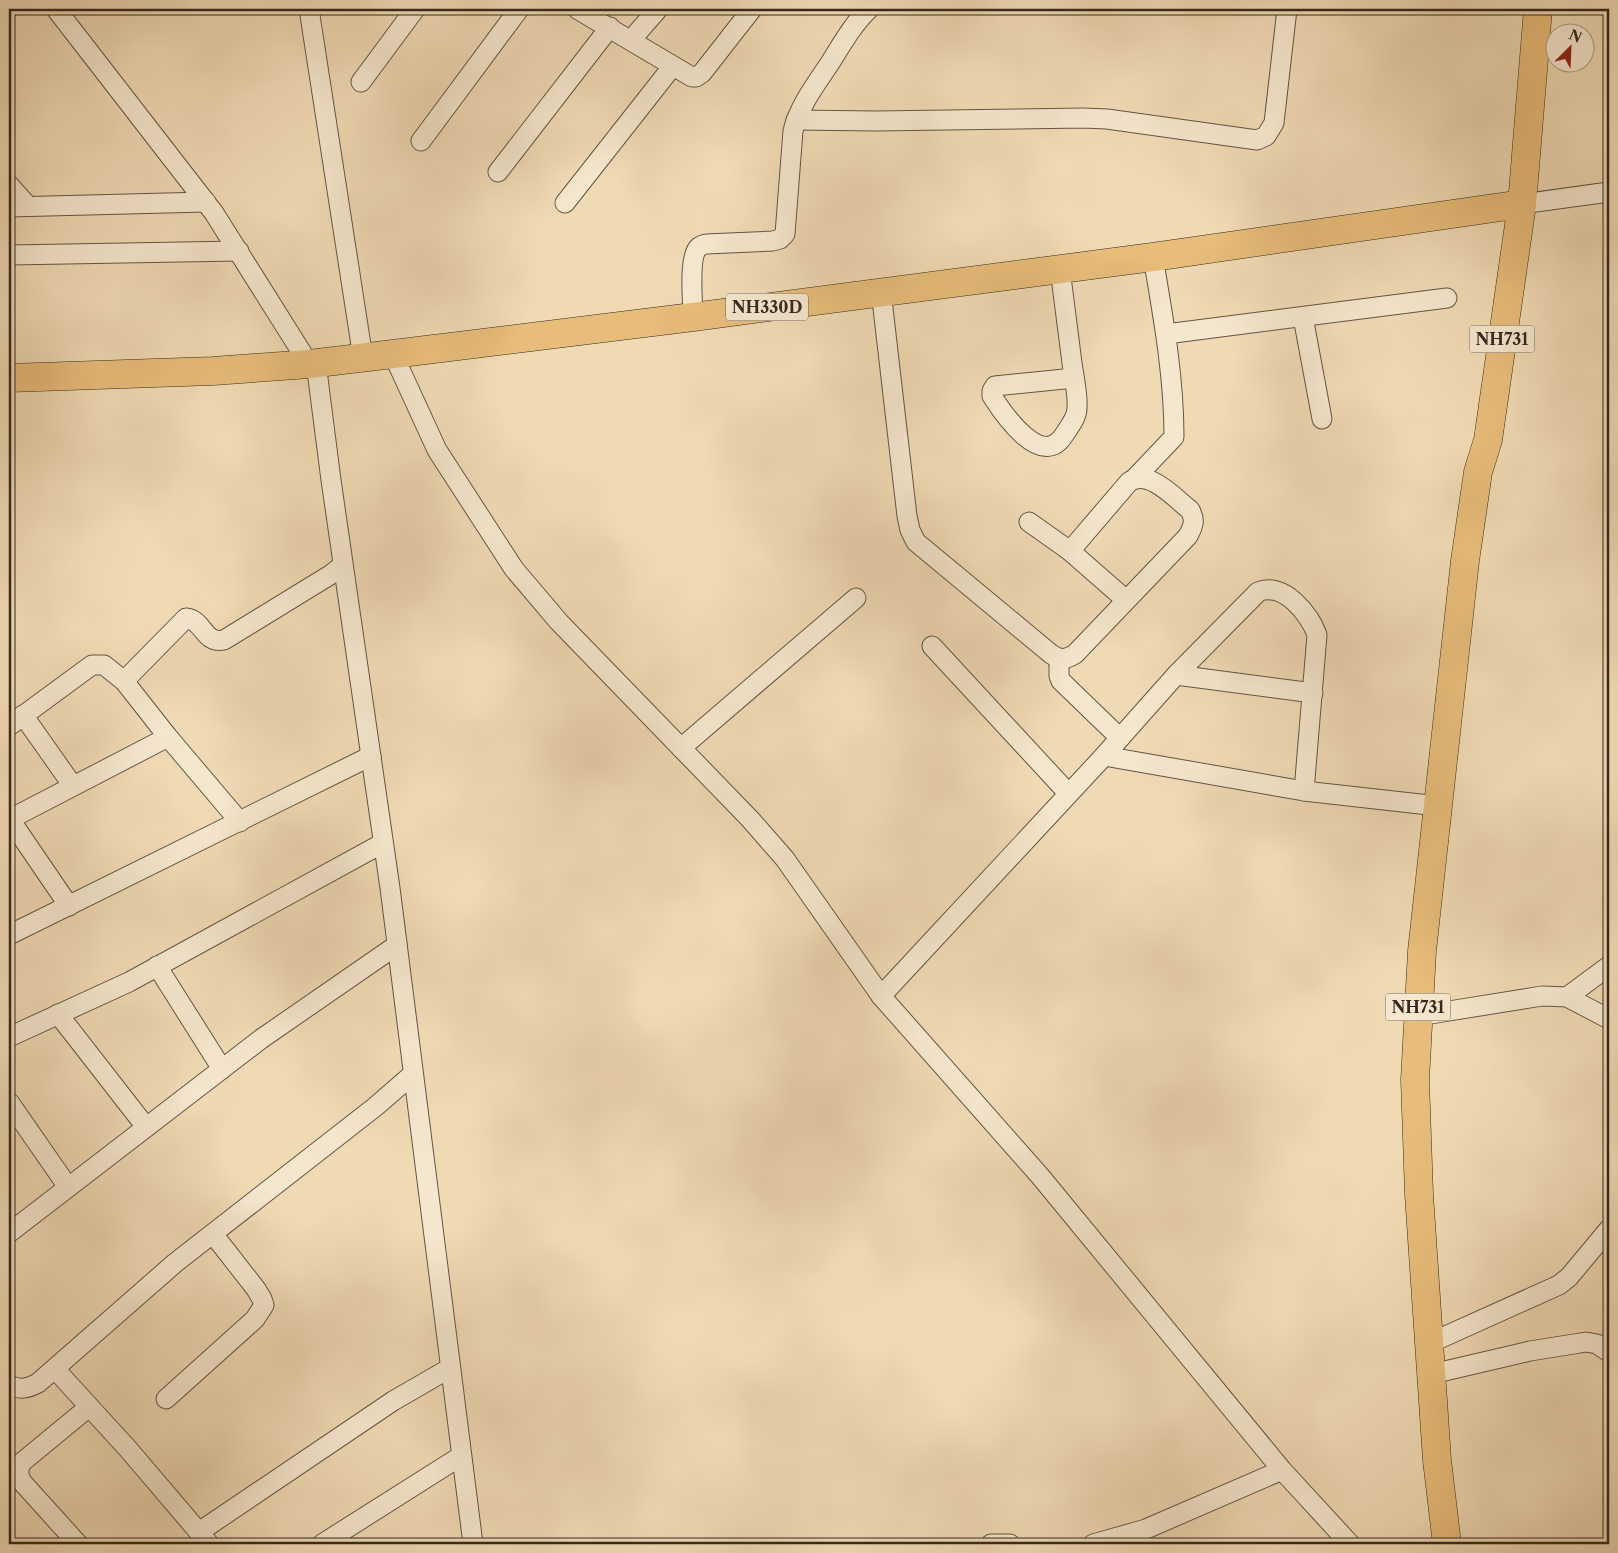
<svg xmlns="http://www.w3.org/2000/svg" width="1618" height="1553" viewBox="0 0 1618 1553" font-family="'Libre Caslon Text',serif">
<style>
.lines{fill:none;stroke-linecap:round;stroke-linejoin:round}
.minor-casing{stroke:#635545;stroke-width:21}
.highway-casing{stroke:#342920;stroke-width:29}
.minor{stroke:#f5e7ce;stroke-width:19}
.highway{stroke:#e8bd7a;stroke-width:28}
.labels{text-anchor:middle;dominant-baseline:central;stroke-width:5;stroke-linejoin:round;paint-order:stroke}
.shield{fill:#f5e7ce;stroke:#6e6254;stroke-width:1}
.shield-label{font-size:16px;font-weight:bold;fill:#342920}
</style>
<rect width="100%" height="100%" fill="#f0dab4"/>
<filter id="stains"><feTurbulence type="fractalNoise" baseFrequency=".004" numOctaves="4"/><feColorMatrix values="0 0 0 0 .2 0 0 0 0 .09 0 0 0 0 .02 0 0 0 .5 -.17"/></filter>
<radialGradient id="worn" r=".72"><stop offset=".6" stop-color="#630" stop-opacity="0"/><stop offset="1" stop-color="#630" stop-opacity=".3"/></radialGradient>
<g class="lines">
<defs>
<g id="minor">
<polyline points="56,9 214,213 309,364"/>
<polyline points="309,9 363,358"/>
<polyline points="577,9 692,77 696,77 702,73 752,9"/>
<polyline points="631,40 658,9"/>
<polyline points="361,82 415,9"/>
<polyline points="796,120 876,121 1083,118 1107,119 1257,140 1266,136 1274,123 1287,9"/>
<polyline points="421,141 519,9"/>
<polyline points="498,172 610,27"/>
<polyline points="9,185 28,206"/>
<polyline points="565,203 672,67"/>
<polyline points="1522,204 1609,192"/>
<polyline points="9,207 206,202"/>
<polyline points="9,255 239,251"/>
<path d="M1060,269c4,31 8,63 12,94 2,14 6,31 5,45 0,10 -8,19 -13,27 -22,35 -60,-20 -72,-39v-5l3,-5 79,-8"/>
<path d="M881,291l26,225 3,14 6,12 135,112c9,6 14,6 24,0l113,-118c5,-10 8,-15 2,-26 -15,-12 -42,-42 -61,-28l-59,69"/>
<path d="M693,317c0,-14 -5,-61 6,-70 1,-1 6,-3 7,-3l67,-3 7,-2 5,-5 8,-103c6,-25 23,-47 37,-68 12,-19 23,-39 39,-54"/>
<polyline points="1303,317 1322,419"/>
<polyline points="1166,334 1447,298"/>
<polyline points="393,354 437,450 514,569 559,622 750,819 785,859 881,996 1040,1176 1282,1470 1350,1544"/>
<polyline points="316,363 331,480 390,888 473,1544"/>
<path d="M1135,478l39,-41c0,-61 -11,-121 -21,-180"/>
<polyline points="1029,522 1070,551 1126,600"/>
<polyline points="932,646 1068,793"/>
<polyline points="1059,659 1059,676 1061,681 1120,738"/>
<polyline points="1176,675 1313,693"/>
<path d="M124,681l62,-63c18,2 17,26 38,22l106,-65 13,-10"/>
<polyline points="23,715 73,786"/>
<polyline points="9,726 92,665 104,665 124,681 168,737 240,822"/>
<polyline points="681,748 856,598"/>
<polyline points="1104,756 1304,791 1438,806"/>
<polyline points="9,818 69,906"/>
<polyline points="10,819 168,737"/>
<polyline points="9,935 371,756"/>
<polyline points="157,966 222,1069"/>
<path d="M881,996l223,-240 72,-81 82,-83c25,-11 52,22 59,43l-13,156"/>
<polyline points="1567,997 1609,966"/>
<polyline points="58,1014 146,1127"/>
<polyline points="1418,1016 1542,996 1567,997 1609,1019"/>
<polyline points="9,1037 129,982 383,843"/>
<polyline points="9,1102 68,1187"/>
<polyline points="9,1233 261,1039 397,945"/>
<polyline points="1430,1343 1559,1285 1569,1277 1609,1229"/>
<polyline points="55,1369 128,1449 209,1544"/>
<polyline points="1432,1374 1530,1351 1574,1344 1586,1342 1597,1344 1609,1352"/>
<path d="M9,1385c11,5 18,4 29,-2l137,-120 200,-156 38,-33"/>
<polyline points="166,1399 255,1319 264,1305 262,1299 256,1289 213,1234"/>
<polyline points="199,1532 393,1401 450,1368"/>
<path d="M78,1544l-56,-62c-4,-7 -4,-12 -1,-19l68,-56"/>
<polyline points="322,1544 461,1456"/>
<polyline points="991,1544 1010,1544"/>
<polyline points="1093,1544 1146,1529 1282,1470"/>
</g>
<g id="highway">
<polyline points="9,378 213,371 309,364 393,354 693,317 1153,257 1522,204"/>
<polyline points="1447,1544 1437,1460 1419,1194 1415,1080 1422,951 1465,561 1478,472 1488,440 1522,204 1538,9"/>
</g>
</defs>
<use href="#minor" class="minor-casing"/>
<use href="#highway" class="highway-casing"/>
<use href="#minor" class="minor"/>
<use href="#highway" class="highway"/>
</g>
<g class="labels">
<g class="shield">
<rect x="726" y="293.5" width="82" height="27" rx="4"/>
<rect x="1469.5" y="325.5" width="65" height="27" rx="4"/>
<rect x="1385.5" y="993.5" width="65" height="27" rx="4"/>
</g>
<g class="shield-label">
<text x="767" y="307">NH330D</text>
<text x="1502" y="339">NH731</text>
<text x="1418" y="1007">NH731</text>
</g>
</g>
<rect width="1618" height="1553" fill="none" stroke="#f0dab4" stroke-width="30"/>
<rect x="10" y="10" width="1598" height="1533" fill="none" stroke="#342920" stroke-width="2.5"/>
<rect x="15" y="15" width="1588" height="1523" fill="none" stroke="#342920"/>
<g transform="translate(1570 48) rotate(24)"><circle r="24" fill="#f5e7ce" stroke="#a89b88"/>
<path d="M0-4L9 19L0 12L-9 19Z" fill="#8f2418"/>
<text y="-8" font-size="14" font-weight="bold" text-anchor="middle" fill="#342920">N</text>
</g>
<rect width="100%" height="100%" filter="url(#stains)"/>
<rect width="100%" height="100%" fill="url(#worn)"/>
</svg>
